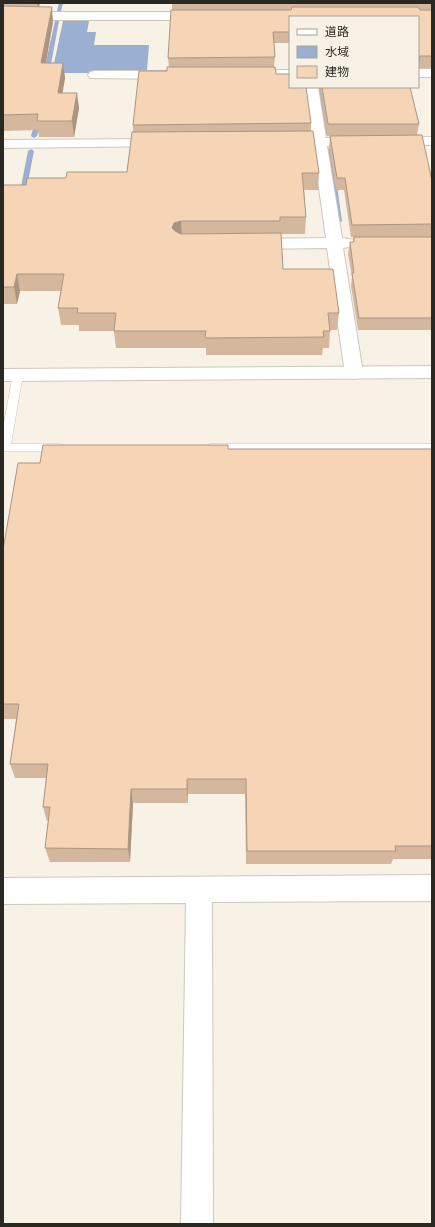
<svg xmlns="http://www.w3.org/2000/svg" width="435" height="1227" viewBox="0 0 435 1227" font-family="Manrope,'Noto Sans JP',sans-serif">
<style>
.water{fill:#9aafd1}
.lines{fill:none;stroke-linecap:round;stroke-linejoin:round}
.stream{fill:#9aafd1;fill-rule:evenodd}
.service-casing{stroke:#cec8bc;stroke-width:1}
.minor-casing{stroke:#cec8bc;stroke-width:2}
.tertiary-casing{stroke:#cec8bc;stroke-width:2}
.service{fill:#fff;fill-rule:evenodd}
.minor{fill:#fff;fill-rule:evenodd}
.tertiary{fill:#fff;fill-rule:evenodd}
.wall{fill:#d4b79d}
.shaded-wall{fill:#ac9580}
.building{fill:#f6d5b7;stroke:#ac9580}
</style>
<rect width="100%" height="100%" fill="#f8f1e5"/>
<polygon class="water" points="63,21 89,21 87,32 96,32 94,45 149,45 147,70 94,70 93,73 52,73"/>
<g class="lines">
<g class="stream">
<polygon points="59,3 63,3 61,11 59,12 57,11"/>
<polygon points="57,20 59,21 49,75 46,77 43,75 55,21"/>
<polygon points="316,87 322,87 329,133 326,135 323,133"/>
<polygon points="36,118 41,119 37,136 34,138 31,136"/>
<polygon points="329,148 332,150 342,221 339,223 336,221 326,150"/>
<polygon points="31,149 34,151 25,197 22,199 19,197 28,151"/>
</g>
<defs>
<g id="service">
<polygon points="18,371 23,374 11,444 60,444 64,445 66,448 64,451 3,451 3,428 13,374"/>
<polygon points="210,444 432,444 432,452 210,452 204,448"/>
</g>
<g id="minor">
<polygon points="3,12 200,12 206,16 200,20 3,20"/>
<rect x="418" y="69" width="14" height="8"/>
<polygon points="251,70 290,70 290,78 246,77 244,74"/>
<polygon points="95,71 168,71 175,75 168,79 90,78 88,75 90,72"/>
<polygon points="304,87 318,87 326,138 360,138 365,139 367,142 365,145 360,146 327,146 342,238 355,240 357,243 355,246 343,248 363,373 360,377 354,379 348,377 345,373 327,248 251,249 245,247 243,244 245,241 251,239 326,238 313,146 279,145 277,142 279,139 312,138"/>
<polygon points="432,137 432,145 394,146 389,145 387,142 389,139 394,138"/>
<polygon points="160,139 165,140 167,143 165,146 3,148 3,140"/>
<polygon points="432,875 432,901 212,902 213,1224 181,1224 186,903 3,904 3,878"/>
</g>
<polygon id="tertiary" points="432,366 432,378 3,381 3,369"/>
</defs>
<use href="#service" class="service-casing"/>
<use href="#minor" class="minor-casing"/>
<use href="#tertiary" class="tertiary-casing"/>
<use href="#service" class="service"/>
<use href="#minor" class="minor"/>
<use href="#tertiary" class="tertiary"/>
</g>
<g class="wall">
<polygon points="3,3 40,3 39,6 53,22 46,63 63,63 65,78 62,93 79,108 74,137 39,137 38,130 3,131"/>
<polygon points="172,3 432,3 432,68 418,68 290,17 290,43 274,43 275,57 274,67 276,74 311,123 311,131 319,173 318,190 304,190 306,217 305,234 281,234 283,269 339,313 337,330 330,330 329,348 323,348 322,355 206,355 206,348 116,348 114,331 79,331 79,325 61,325 58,308 61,291 20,291 17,304 3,304 3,185 26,185 66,178 127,172 133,132 133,125 167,71 169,67 168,58 172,10"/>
<polygon points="320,87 410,87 419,124 417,135 432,181 432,237 366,237 432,237 432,330 358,330 351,286 352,277 348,254 350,242 353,242 354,237 351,237 344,190 336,190 329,147 330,136 333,136 327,136"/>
<polygon points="228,449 432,449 432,859 393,859 391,864 246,864 245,794 188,794 188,803 133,803 130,862 50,862 45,848 48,821 47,821 43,807 46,778 15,778 10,764 16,719 3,719 3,550 40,463"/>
</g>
<g class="shaded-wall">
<polygon points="37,3 40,3 38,10"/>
<polygon points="52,7 53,22 43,78 41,63"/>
<polygon points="63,63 65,78 60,108 58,93"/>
<polygon points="77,93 79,108 74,137 72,121"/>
<polygon points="181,221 182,238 175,240 172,228 174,223"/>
<polygon points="17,274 20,291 17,304 14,287"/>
<polygon points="187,779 188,794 188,803 187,789"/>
<polygon points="131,789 133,803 130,862 128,849"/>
</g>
<g class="building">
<polygon points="3,6 52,7 41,63 63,63 58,93 77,93 72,121 37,121 38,114 3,115"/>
<polygon points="292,7 418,7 420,10 432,10 432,56 420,56 418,64 418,17 290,17 290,32 273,32 275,57 168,58 171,10 291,10"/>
<polygon points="167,67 275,67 276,74 290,74 290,87 306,87 311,123 133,125 139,71 167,71"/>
<polygon points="322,87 410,87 419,124 328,124"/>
<polygon points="313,131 319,173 302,173 306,217 280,217 280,221 181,221 174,223 172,228 175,231 181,234 281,233 283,269 333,269 339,313 328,313 330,331 323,331 324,337 205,338 206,331 114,331 116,313 77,313 78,308 58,308 64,274 17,274 14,287 3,287 3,185 26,185 27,178 66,178 67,172 127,172 132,132"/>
<polygon points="422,135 432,181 432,224 352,225 345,178 337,178 330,136"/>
<polygon points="354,237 432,237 432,318 359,318 352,273 354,273 350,242 354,242"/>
<polygon points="43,445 228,445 228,449 432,449 432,846 395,846 396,851 247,851 246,779 187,779 187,789 131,789 128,849 45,848 50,807 43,807 48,764 10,764 19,704 3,704 3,550 18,463 40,463"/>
</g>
<rect width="435" height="1227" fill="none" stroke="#2a2823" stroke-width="8"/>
<rect x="289" y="16" width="130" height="72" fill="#f8f1e5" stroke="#a6a197"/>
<rect x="297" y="29" width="20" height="6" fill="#ffffff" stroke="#a6a197"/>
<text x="325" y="36" font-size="12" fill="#2a2823">道路</text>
<rect x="297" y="46" width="20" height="12" fill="#9aafd1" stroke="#a6a197"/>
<text x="325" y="56" font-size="12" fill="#2a2823">水域</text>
<rect x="297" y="66" width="20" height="12" fill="#f6d5b7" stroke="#a6a197"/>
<text x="325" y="76" font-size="12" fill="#2a2823">建物</text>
</svg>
